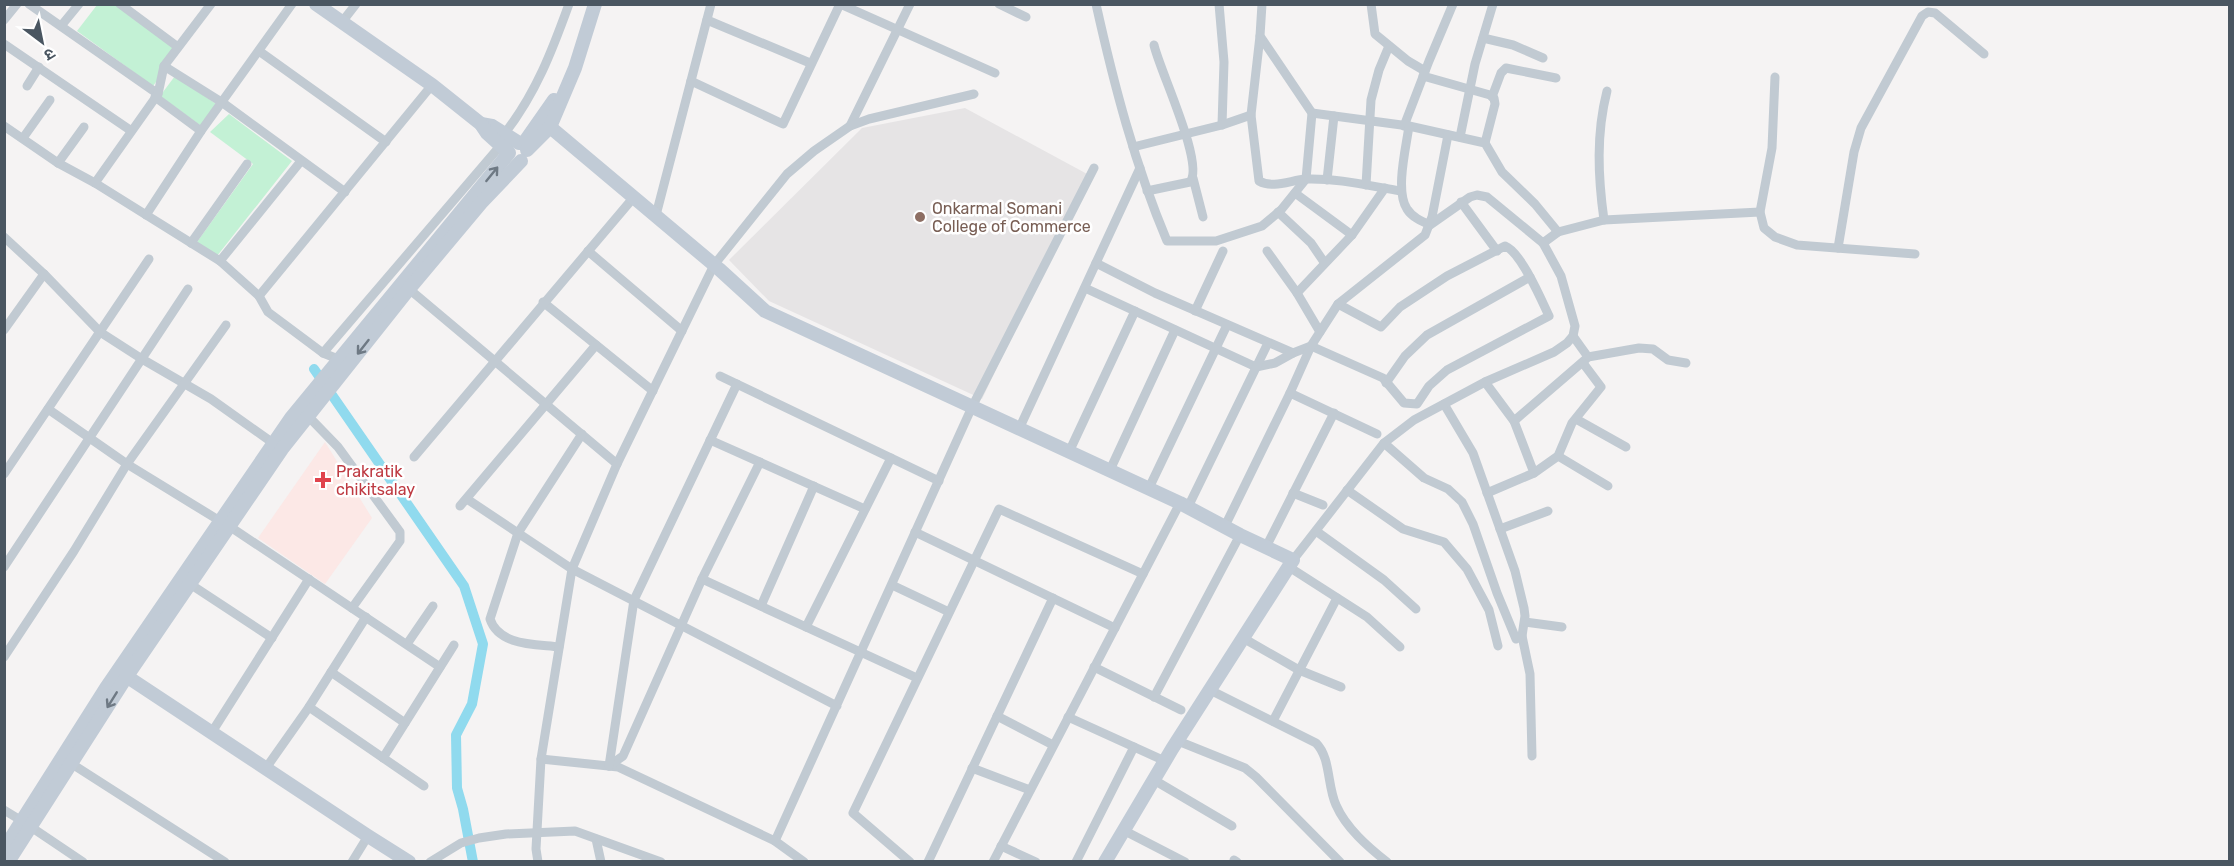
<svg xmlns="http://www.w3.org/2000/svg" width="2234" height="866" viewBox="0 0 2234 866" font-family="Rubik,'Noto Sans Devanagari',sans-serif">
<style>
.education{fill:#e6e4e5}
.medical{fill:#fce8e6}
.green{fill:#c3f1d5}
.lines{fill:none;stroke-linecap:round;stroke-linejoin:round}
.canal{stroke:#90daee;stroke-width:10}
.street{stroke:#c1cad2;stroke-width:9}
.secondary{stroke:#c1cbd6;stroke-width:14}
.oneway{stroke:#6e7984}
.education-dot{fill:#8d6e63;stroke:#fff;stroke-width:2}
.health-dot{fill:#e0444e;stroke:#fff;stroke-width:2}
.labels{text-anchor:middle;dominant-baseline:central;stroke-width:5;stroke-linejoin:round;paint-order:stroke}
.education-label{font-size:16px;fill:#785e54;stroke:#fff;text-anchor:start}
.health-label{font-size:16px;fill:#be3a42;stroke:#fff;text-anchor:start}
</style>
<rect width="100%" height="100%" fill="#f5f3f3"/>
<polygon class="education" points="965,108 1089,175 982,399 769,301 729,260 862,128"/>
<polygon class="medical" points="325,442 372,518 325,584 258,538"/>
<g class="green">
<polygon points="97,5 125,5 183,46 153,86 77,31"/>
<polygon points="175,76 222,108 204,128 160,96"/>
<polygon points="229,114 292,161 217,256 197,242 253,164 210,132"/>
</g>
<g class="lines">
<polyline class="canal" points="314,369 464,586 483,644 472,704 456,735 457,788 463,809 473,862"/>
<g class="street">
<polyline points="29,4 158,94"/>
<polyline points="120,4 178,47"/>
<polyline points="840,4 995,73"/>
<polyline points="999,4 1026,17"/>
<path d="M1096,4c18,81 39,161 71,237h49l46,-15 19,-16 25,-31 6,-66 -52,-77 2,-32"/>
<polyline points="1219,4 1224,62 1222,125"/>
<polyline points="1371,4 1375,34 1408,61 1425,71"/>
<polyline points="4,20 17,4"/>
<polyline points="707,20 810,63"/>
<polyline points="342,22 356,4"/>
<polyline points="61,26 79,4"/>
<path d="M1260,36l-9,79 8,66c14,8 32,-1 47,-2 32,-1 64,7 95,12"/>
<polyline points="1483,38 1513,45 1543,58"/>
<polyline points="4,44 130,130"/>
<polyline points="259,51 386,142"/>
<polyline points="164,66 223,103 345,192"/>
<polyline points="1423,76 1490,95 1494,98 1495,104 1485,143"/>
<polyline points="1775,77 1772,148 1760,212 1764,228 1775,237 1797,245 1915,254"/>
<polyline points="691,81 783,124 840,4"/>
<polyline points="27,86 39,67"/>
<polyline points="155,97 201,131"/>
<polyline points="1492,97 1501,73 1506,68 1556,78"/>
<polyline points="1312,113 1409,126 1485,143 1502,172 1535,204 1558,232"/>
<polyline points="4,126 58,163 95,183 220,261 259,296 268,312 323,353 338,359"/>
<polyline points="850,126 910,4"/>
<polyline points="1404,126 1429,61 1453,4"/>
<path d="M505,133c31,-40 47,-82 64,-129"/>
<polyline points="1460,137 1475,64 1493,4"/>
<polyline points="23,138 50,100"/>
<polyline points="1133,147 1222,125 1251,115"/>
<polyline points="58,163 84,127"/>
<polyline points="1193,178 1203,217"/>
<polyline points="1327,180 1334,116"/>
<polyline points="95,183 158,94 164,66 211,4"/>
<polyline points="1366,185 1371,100 1379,70 1389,46"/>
<path d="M1147,191l43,-9c15,-18 -31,-113 -36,-137"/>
<polyline points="1295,193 1352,235"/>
<polyline points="1461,202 1497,251"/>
<polyline points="1278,212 1311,243 1324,262"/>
<polyline points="146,215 201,131 292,4"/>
<polyline points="656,215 711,4"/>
<path d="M1604,220c-6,-43 -8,-86 3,-129"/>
<polyline points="4,237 44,274 4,330"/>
<polyline points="191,243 247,164"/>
<polyline points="1543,243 1558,232 1604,220 1760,212"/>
<polyline points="1838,248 1854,152 1861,128 1922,16 1928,12 1935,13 1984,54"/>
<polyline points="588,251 682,331"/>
<polyline points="1267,251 1297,293 1320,332"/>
<polyline points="220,261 301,161"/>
<path d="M1096,263l59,30 138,60 18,-7 72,32 21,25 13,1 12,-18 18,-16 102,-54c-8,-17 -28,-64 -44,-70l-58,30 -47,31 -19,20 -43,-23"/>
<polyline points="44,274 100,332 142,359 211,399 273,443"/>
<polyline points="1085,288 1256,367 1275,363 1293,353"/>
<polyline points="409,289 617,464 714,265 787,174 814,151 850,126 869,119 974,94"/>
<polyline points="1297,293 1352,235 1385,188"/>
<polyline points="259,296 432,85"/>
<polyline points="543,302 653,391"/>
<polyline points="1195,311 1223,251"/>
<polyline points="1573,336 1588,357 1639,348 1653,349 1668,360 1686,363"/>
<polyline points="323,353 501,145"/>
<polyline points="720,376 939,481"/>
<polyline points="1485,382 1514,421 1534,473"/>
<polyline points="1386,383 1405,356 1427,335 1530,277"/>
<polyline points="1290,393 1377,434"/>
<polyline points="1444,404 1473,453 1515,571 1524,608 1525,616 1522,636 1530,674 1532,756"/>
<polyline points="48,409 127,464 220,521"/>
<polyline points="307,415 338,447 400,532 400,541 352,608"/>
<polyline points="1576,419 1626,447"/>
<polyline points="1514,421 1586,359"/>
<polyline points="1019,429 1140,168"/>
<polyline points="710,440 865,509"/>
<polyline points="1384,443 1424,478 1448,489 1462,502 1473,524 1497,593 1516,639 1522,636"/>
<polyline points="1069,452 1135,311"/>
<polyline points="1558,456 1608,486"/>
<polyline points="414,457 634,197"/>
<polyline points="1110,470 1175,330"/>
<polyline points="4,474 149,259"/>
<polyline points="1149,488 1227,325"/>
<polyline points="1347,490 1403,529 1444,542 1467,569 1489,610 1498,646"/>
<polyline points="1293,493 1323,505"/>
<polyline points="1487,493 1534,473 1558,456 1572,423 1601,387 1583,363"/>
<polyline points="467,499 572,569 617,464"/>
<polyline points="460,506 596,345"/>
<polyline points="1188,507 1268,343"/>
<polyline points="229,526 440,667"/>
<polyline points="1225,526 1290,393 1311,346 1338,304 1425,235 1432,217 1448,135"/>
<polyline points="1500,529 1548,511"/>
<polyline points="1316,531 1384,580 1416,609"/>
<polyline points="915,532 1115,628"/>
<polyline points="1266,547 1334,413"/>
<path d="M1293,560l91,-117 30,-23 71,-38 69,-30 13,-9 6,-7 2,-10 -14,-50 -18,-33 -56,-46 -10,-2 -7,2 -40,28c-9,-4 -18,-8 -23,-16 -12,-18 -1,-61 2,-83"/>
<polyline points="4,567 188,289"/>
<polyline points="1289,567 1367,617 1400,647"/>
<polyline points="702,579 760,462"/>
<polyline points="190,584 272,638"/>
<polyline points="892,585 949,612"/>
<polyline points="761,606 814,486"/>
<polyline points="1525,622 1562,627"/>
<polyline points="806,627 917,678"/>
<polyline points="1243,638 1299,670 1341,687"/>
<polyline points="407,644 433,606"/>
<path d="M559,647c-23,-3 -60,-1 -69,-28l28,-86 64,-99"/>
<polyline points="4,657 74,551 127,464 226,325"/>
<polyline points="1094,667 1181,710"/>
<polyline points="331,672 405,723"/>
<path d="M1210,690l106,53c15,15 11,43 20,62 10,23 32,42 51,57"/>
<polyline points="1154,697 1240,535"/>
<polyline points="837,706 572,569 541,759 618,767 775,841 972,407 1094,168"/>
<polyline points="309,707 366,617"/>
<polyline points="997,716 1053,745"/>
<polyline points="1068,717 1165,761"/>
<polyline points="1273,721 1337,598"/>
<polyline points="212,732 309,579"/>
<polyline points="1178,741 1245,768 1256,777 1340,862"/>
<polyline points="383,758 454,645"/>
<polyline points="72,764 225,862"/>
<polyline points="609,766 623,756 702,579 806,627 891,458"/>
<polyline points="609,766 634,600 737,384"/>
<polyline points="266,768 309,707 424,786"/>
<polyline points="972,768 1030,790"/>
<polyline points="1154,780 1232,826"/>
<polyline points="4,810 22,821"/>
<polyline points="31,827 83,862"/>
<polyline points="1123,830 1185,862"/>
<polyline points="596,839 601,862"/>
<polyline points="775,841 804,862"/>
<polyline points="1001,846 1036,862"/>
<polyline points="1234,860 1237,862"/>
<polyline points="352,862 368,836"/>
<polyline points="430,862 461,843 479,838 506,834 575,831 661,862"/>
<polyline points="538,862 536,849 541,759"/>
<polyline points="910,862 853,813 999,509 1143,574"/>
<polyline points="928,862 1053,598"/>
<polyline points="993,862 1180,503"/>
<polyline points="1076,862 1134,747"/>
</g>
<g class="secondary">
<polyline points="481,124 492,126 519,143"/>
<polyline points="550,127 719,269 765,311 1180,503 1240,535 1293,560 1172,749 1105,862"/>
<polyline points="526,140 554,100"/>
<polyline points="527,150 550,127 575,68 595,4"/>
<polyline points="120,672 368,836 409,862"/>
<polyline points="4,849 106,688 291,418 509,153 487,133 481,124 432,85 316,4"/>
<polyline points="8,862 127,676 282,449 409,289 481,203 521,161"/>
</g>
</g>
<defs><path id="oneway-shaft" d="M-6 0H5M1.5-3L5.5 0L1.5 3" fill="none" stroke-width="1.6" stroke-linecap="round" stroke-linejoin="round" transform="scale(1.5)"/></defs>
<g class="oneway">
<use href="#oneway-shaft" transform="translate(492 174) rotate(-51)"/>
<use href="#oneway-shaft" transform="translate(363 347) rotate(128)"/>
<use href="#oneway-shaft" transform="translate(112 700) rotate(122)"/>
</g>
<circle class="education-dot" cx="920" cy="217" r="6"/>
<path class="health-dot" d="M320 471h6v6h6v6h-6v6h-6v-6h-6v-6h6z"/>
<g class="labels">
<g class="education-label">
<text x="932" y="208">Onkarmal Somani<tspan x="932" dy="18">College of Commerce</tspan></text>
</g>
<g class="health-label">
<text x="336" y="471">Prakratik<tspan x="336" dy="18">chikitsalay</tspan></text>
</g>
</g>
<rect width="2234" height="866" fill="none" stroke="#4a5661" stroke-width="12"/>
<g transform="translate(42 42) rotate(148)" stroke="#ffffff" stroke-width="4.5" paint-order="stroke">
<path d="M0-4.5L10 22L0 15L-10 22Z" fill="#4a5661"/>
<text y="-9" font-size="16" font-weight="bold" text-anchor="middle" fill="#4a5661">उ</text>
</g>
</svg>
